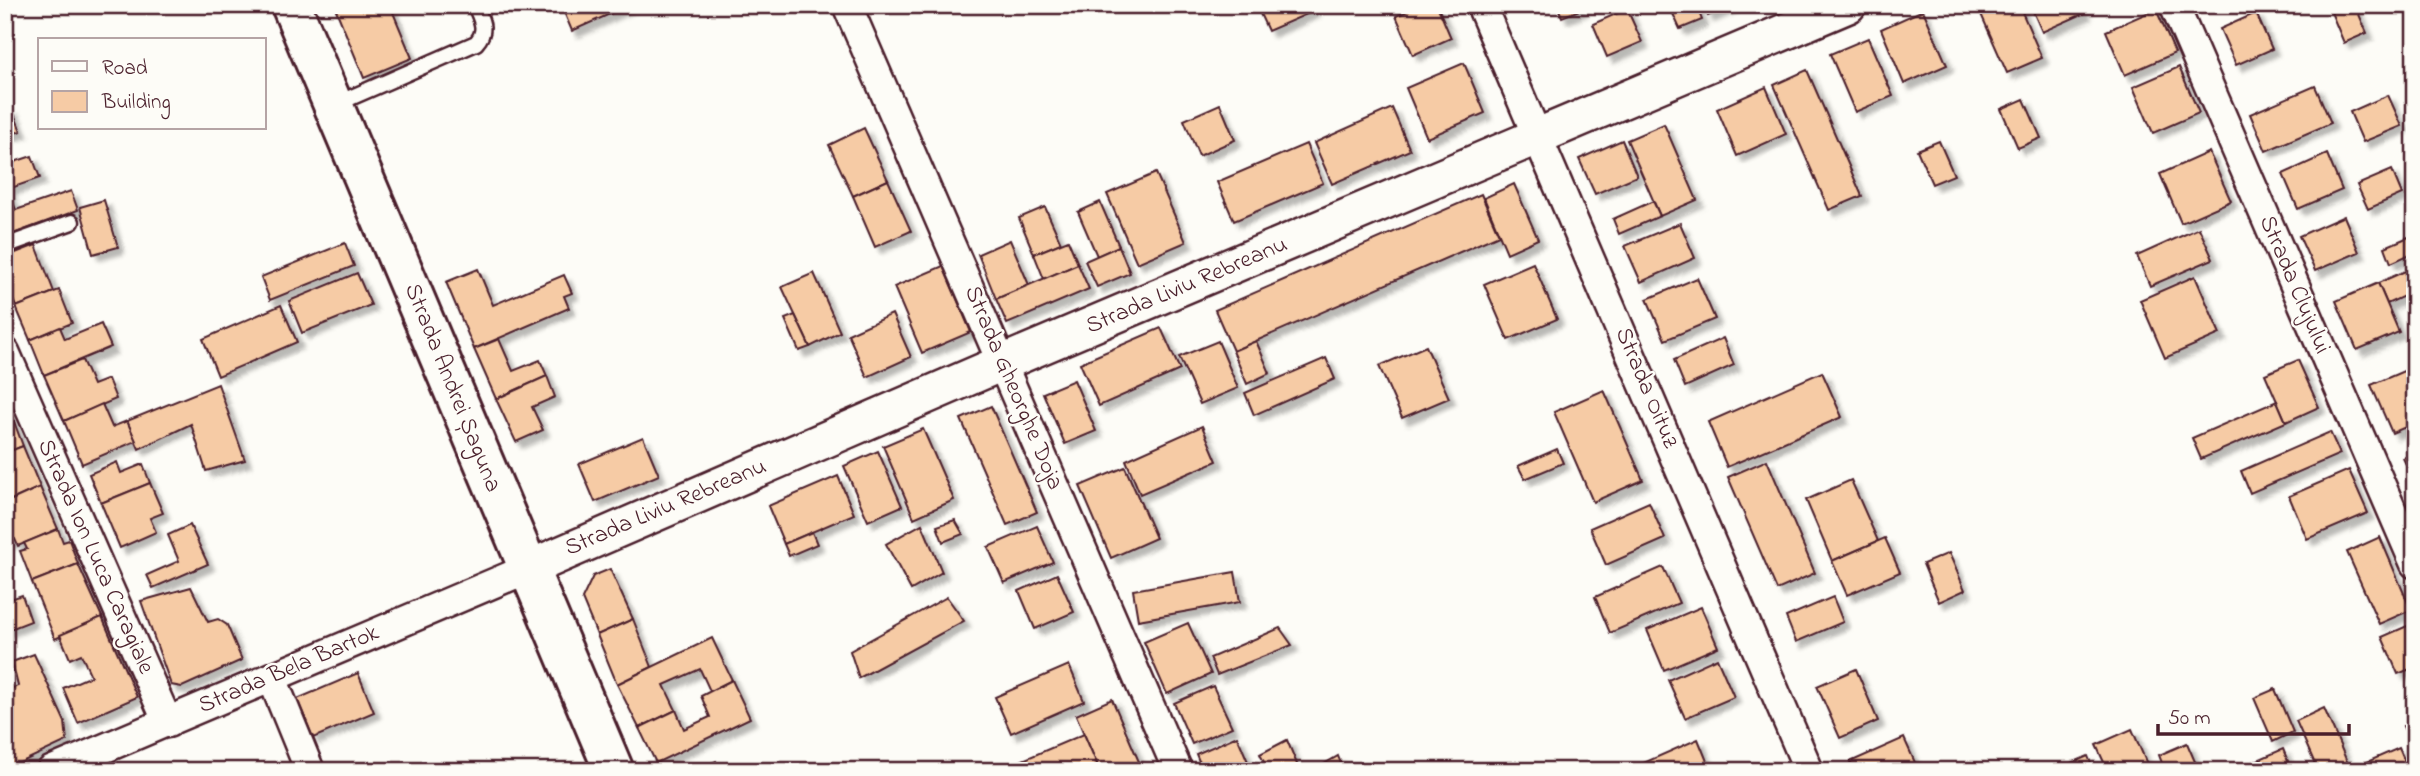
<svg xmlns="http://www.w3.org/2000/svg" width="2420" height="776" viewBox="0 0 2420 776" font-family="'Indie Flower',sans-serif">
<style>
.building{fill:#f6cba5;stroke:#4a1f2b;stroke-width:2;filter:url(#shadow)}
.lines{fill:none;stroke-linecap:round;stroke-linejoin:round}
.service-casing{stroke:#4a1f2b;stroke-width:19}
.minor-casing{stroke:#4a1f2b;stroke-width:33}
.tertiary-casing{stroke:#4a1f2b;stroke-width:40}
.secondary-casing{stroke:#4a1f2b;stroke-width:44}
.service{stroke:#fdfcf7;stroke-width:14}
.minor{stroke:#fdfcf7;stroke-width:28}
.tertiary{stroke:#fdfcf7;stroke-width:35}
.secondary{stroke:#fdfcf7;stroke-width:38}
.labels{text-anchor:middle;dominant-baseline:central;stroke-width:5;stroke-linejoin:round;paint-order:stroke}
.street-label{font-size:24px;fill:#4a1f2b;stroke:#fdfcf7}
</style>
<defs>
<filter id="shadow"><feDropShadow dx="6" dy="6" stdDeviation="2" flood-color="#0004"/></filter>
</defs>
<rect width="100%" height="100%" fill="#fdfcf7"/>
<filter id="ink" filterUnits="userSpaceOnUse"><feTurbulence type="fractalNoise" baseFrequency=".0143" numOctaves="2"/><feDisplacementMap in="SourceGraphic" scale="14" xChannelSelector="R" yChannelSelector="G"/><feConvolveMatrix kernelMatrix="1 2 1 2 8 2 1 2 1" color-interpolation-filters="sRGB"/></filter>
<g filter="url(#ink)">
<g class="building">
<polygon points="334,5 390,5 412,58 364,78"/>
<polygon points="561,5 630,5 572,31"/>
<polygon points="1256,5 1312,5 1314,11 1268,31"/>
<polygon points="1421,5 1437,5 1451,38 1413,55 1396,16"/>
<polygon points="1557,5 1580,5 1582,9 1562,17"/>
<polygon points="1669,5 1696,5 1702,20 1680,29"/>
<polygon points="1703,5 1732,5 1708,16"/>
<polygon points="1977,5 2019,5 2042,58 2007,73"/>
<polygon points="2041,5 2081,5 2085,13 2042,32 2032,9"/>
<polygon points="2328,5 2355,5 2367,33 2344,43"/>
<polygon points="1627,9 1642,42 1607,57 1593,24"/>
<polygon points="2156,9 2175,53 2125,75 2106,31"/>
<polygon points="1923,10 1947,65 1904,84 1881,29"/>
<polygon points="2256,13 2272,49 2236,65 2220,29"/>
<polygon points="1868,38 1893,96 1855,112 1830,54"/>
<polygon points="1464,63 1485,113 1427,138 1406,88"/>
<polygon points="2179,67 2199,113 2153,133 2133,87"/>
<polygon points="1807,70 1862,196 1829,210 1774,85"/>
<polygon points="2315,86 2331,123 2266,151 2250,114"/>
<polygon points="1766,87 1786,134 1737,156 1717,109"/>
<polygon points="2388,95 2402,126 2363,142 2350,112"/>
<polygon points="2024,99 2041,138 2018,148 2001,109"/>
<polygon points="1220,104 1235,140 1199,156 1184,120"/>
<polygon points="1392,108 1410,150 1332,184 1314,143"/>
<polygon points="12,109 21,131 5,136 5,111"/>
<polygon points="1664,124 1697,200 1660,216 1627,140"/>
<polygon points="864,128 888,180 853,196 829,145"/>
<polygon points="1622,140 1637,176 1595,194 1579,159"/>
<polygon points="1939,141 1954,175 1932,184 1917,150"/>
<polygon points="1306,144 1323,183 1234,221 1217,182"/>
<polygon points="2209,152 2231,201 2181,223 2160,174"/>
<polygon points="2327,154 2342,190 2298,209 2283,174"/>
<polygon points="32,156 40,178 8,189 16,210 71,191 78,210 5,237 5,165"/>
<polygon points="2392,170 2402,194 2368,209 2357,185"/>
<polygon points="1156,173 1186,242 1137,263 1107,194"/>
<polygon points="888,180 911,231 875,247 853,196"/>
<polygon points="1514,184 1538,239 1507,253 1484,198"/>
<polygon points="1481,194 1499,235 1233,351 1215,310"/>
<polygon points="104,200 118,247 93,254 80,207"/>
<polygon points="1653,201 1660,216 1619,234 1613,219"/>
<polygon points="1100,202 1119,246 1097,256 1078,212"/>
<polygon points="1045,207 1061,243 1034,254 1019,218"/>
<polygon points="2344,216 2359,252 2315,271 2299,236"/>
<polygon points="1680,223 1695,258 1641,282 1625,246"/>
<polygon points="2199,228 2213,259 2150,286 2137,256"/>
<polygon points="2411,236 2415,252 2391,263 2385,247"/>
<polygon points="1010,240 1029,285 996,299 978,254"/>
<polygon points="1068,240 1078,264 1044,279 1034,254"/>
<polygon points="345,243 354,266 270,300 261,277"/>
<polygon points="36,245 54,292 16,307 5,279 5,257"/>
<polygon points="1119,246 1130,273 1097,287 1085,261"/>
<polygon points="1533,263 1557,319 1508,340 1484,284"/>
<polygon points="1078,264 1089,289 1007,324 996,299"/>
<polygon points="943,266 971,332 922,353 894,287"/>
<polygon points="478,269 493,305 564,275 572,293 564,296 569,308 474,349 446,282"/>
<polygon points="2410,269 2415,291 2387,304 2378,283"/>
<polygon points="357,273 371,305 302,333 289,301"/>
<polygon points="814,273 840,332 810,347 782,287"/>
<polygon points="2195,276 2220,334 2165,358 2140,300"/>
<polygon points="1697,278 1715,319 1665,340 1647,299"/>
<polygon points="2378,283 2399,332 2357,350 2336,301"/>
<polygon points="59,290 72,323 30,340 16,307"/>
<polygon points="281,305 297,342 218,376 203,339"/>
<polygon points="892,314 911,357 867,377 848,334"/>
<polygon points="795,315 810,347 799,351 785,319"/>
<polygon points="101,324 111,347 44,375 30,340 60,327 65,339"/>
<polygon points="1161,328 1180,370 1099,406 1080,363"/>
<polygon points="1723,338 1734,365 1685,387 1674,360"/>
<polygon points="499,339 513,371 540,360 547,376 496,399 474,349"/>
<polygon points="1218,341 1238,388 1200,404 1179,357"/>
<polygon points="1256,341 1270,373 1247,384 1233,351"/>
<polygon points="1426,346 1449,398 1402,418 1379,366"/>
<polygon points="1326,358 1335,379 1254,415 1245,393"/>
<polygon points="82,360 93,385 108,379 116,399 64,421 44,375"/>
<polygon points="2298,360 2319,407 2286,422 2265,374"/>
<polygon points="2413,367 2415,423 2392,433 2371,385"/>
<polygon points="1822,372 1842,417 1727,467 1708,422"/>
<polygon points="547,376 555,397 532,407 543,430 516,442 496,399"/>
<polygon points="1074,380 1096,431 1065,444 1043,393"/>
<polygon points="218,384 245,460 206,471 191,424 139,449 127,421"/>
<polygon points="1604,390 1643,480 1593,502 1554,412"/>
<polygon points="2277,401 2286,422 2201,459 2192,438"/>
<polygon points="102,404 112,427 127,421 136,441 82,464 64,421"/>
<polygon points="991,406 1037,512 1007,525 961,419"/>
<polygon points="10,411 23,446 5,453 5,413"/>
<polygon points="1202,426 1217,461 1140,494 1126,460"/>
<polygon points="923,429 954,500 914,518 883,446"/>
<polygon points="2330,432 2340,454 2250,493 2241,471"/>
<polygon points="643,437 659,475 595,502 579,464"/>
<polygon points="23,446 40,487 5,503 5,453"/>
<polygon points="1557,449 1563,463 1525,479 1518,466"/>
<polygon points="878,451 902,506 868,521 844,466"/>
<polygon points="2415,453 2415,484 2403,458"/>
<polygon points="1767,460 1815,573 1777,590 1728,477"/>
<polygon points="117,462 121,473 143,464 150,483 101,503 89,474"/>
<polygon points="1125,467 1156,538 1111,558 1080,486"/>
<polygon points="2349,470 2368,513 2307,539 2289,496"/>
<polygon points="838,476 854,514 784,544 768,506"/>
<polygon points="1851,480 1878,541 1832,561 1806,500"/>
<polygon points="150,483 163,513 150,518 156,532 120,548 101,503"/>
<polygon points="40,487 58,529 18,546 15,539 7,543 5,503"/>
<polygon points="1649,502 1665,539 1606,565 1590,528"/>
<polygon points="955,520 963,534 943,542 937,526"/>
<polygon points="922,524 942,572 911,590 886,544"/>
<polygon points="190,525 208,564 153,588 147,575 179,561 168,535"/>
<polygon points="1037,526 1053,562 1004,583 988,547"/>
<polygon points="58,529 63,542 69,540 78,564 32,582 20,551 27,549 24,543"/>
<polygon points="812,532 817,544 789,556 784,544"/>
<polygon points="2380,537 2411,610 2379,624 2347,552"/>
<polygon points="1885,538 1900,572 1847,595 1832,561"/>
<polygon points="1949,553 1965,590 1939,602 1923,564"/>
<polygon points="78,564 102,617 55,639 32,582"/>
<polygon points="1663,567 1679,603 1610,633 1595,597"/>
<polygon points="610,569 633,619 597,635 582,599 593,576"/>
<polygon points="1235,572 1240,602 1138,620 1133,590"/>
<polygon points="1057,574 1074,612 1035,629 1019,591"/>
<polygon points="191,587 208,622 218,619 227,625 242,660 182,687 171,685 141,601"/>
<polygon points="22,595 31,621 5,631 5,601"/>
<polygon points="947,597 964,621 859,678 850,651"/>
<polygon points="1833,597 1843,622 1796,642 1786,617"/>
<polygon points="1701,607 1718,647 1664,670 1647,630"/>
<polygon points="102,617 137,697 78,723 63,688 91,676 81,654 70,659 60,635"/>
<polygon points="633,619 652,667 617,684 597,635"/>
<polygon points="1188,623 1211,674 1167,694 1144,642"/>
<polygon points="2414,623 2415,667 2398,674 2382,637"/>
<polygon points="1280,628 1292,645 1217,675 1210,658"/>
<polygon points="712,638 732,680 710,691 700,669 664,685 676,710 639,728 617,684"/>
<polygon points="34,654 65,722 67,741 9,768 5,760 5,691 18,686 12,662"/>
<polygon points="1717,658 1734,697 1685,718 1668,680"/>
<polygon points="1069,665 1084,701 1011,733 995,697"/>
<polygon points="1856,669 1878,721 1840,738 1817,686"/>
<polygon points="358,673 374,712 313,738 297,699"/>
<polygon points="732,680 750,718 656,763 639,728 676,710 684,729 710,717 701,696"/>
<polygon points="1213,686 1232,727 1192,744 1174,703"/>
<polygon points="2275,689 2293,732 2273,742 2254,698"/>
<polygon points="1112,699 1143,771 1100,771 1084,734 1076,715"/>
<polygon points="2324,708 2351,771 2318,771 2296,721"/>
<polygon points="2415,721 2415,753 2403,726"/>
<polygon points="2132,729 2150,771 2108,771 2096,745"/>
<polygon points="1084,734 1100,771 1022,771 1018,762"/>
<polygon points="1237,736 1252,771 1203,771 1196,754"/>
<polygon points="1904,738 1917,767 1908,771 1854,771 1850,762"/>
<polygon points="1698,739 1711,771 1641,771 1639,765"/>
<polygon points="1287,740 1299,769 1268,771 1260,754"/>
<polygon points="2187,743 2199,771 2165,771 2159,755"/>
<polygon points="2399,748 2409,771 2371,771 2367,762"/>
<polygon points="2283,749 2292,771 2257,771 2253,762"/>
<polygon points="1338,756 1344,771 1312,771"/>
<polygon points="2088,756 2094,771 2053,771"/>
<polygon points="716,761 720,771 694,771"/>
</g>
<g class="lines">
<defs>
<g id="service">
<path d="M336,104l140,-61c12,-13 5,-23 -1,-38"/>
<polyline points="5,246 72,222"/>
</g>
<g id="minor">
<polyline points="847,5 1178,771"/>
<polyline points="1481,5 1809,771"/>
<polyline points="2174,5 2415,564"/>
<polyline points="5,352 168,723"/>
<polyline points="272,678 310,771"/>
<polyline points="51,771 527,569"/>
</g>
<polyline id="tertiary" points="527,569 1002,363 1848,5"/>
<polyline id="secondary" points="291,5 614,771"/>
</defs>
<use href="#service" class="service-casing"/>
<use href="#minor" class="minor-casing"/>
<use href="#tertiary" class="tertiary-casing"/>
<use href="#secondary" class="secondary-casing"/>
<use href="#service" class="service"/>
<use href="#minor" class="minor"/>
<use href="#tertiary" class="tertiary"/>
<use href="#secondary" class="secondary"/>
</g>
</g>
<g class="labels">
<g class="street-label">
<text transform="translate(2294 285) rotate(67)">Strada Clujului</text>
<text transform="translate(1187 286) rotate(-23)">Strada Liviu Rebreanu</text>
<text transform="translate(452 388) rotate(68)">Strada Andrei Șaguna</text>
<text transform="translate(1013 388) rotate(67)">Strada Gheorghe Doja</text>
<text transform="translate(1646 388) rotate(67)">Strada Oituz</text>
<text transform="translate(666 508) rotate(-23)">Strada Liviu Rebreanu</text>
<text transform="translate(95 557) rotate(66)">Strada Ion Luca Caragiale</text>
<text transform="translate(289 670) rotate(-23)">Strada Bela Bartok</text>
</g>
</g>
<rect width="2420" height="776" fill="none" stroke="#fdfcf7" stroke-width="28"/>
<rect x="14" y="14" width="2392" height="748" fill="none" stroke="#4a1f2b" stroke-width="2.5" filter="url(#ink)"/>
<rect x="38" y="38" width="228" height="91" fill="#fdfcf7" stroke="#b5a4a5" stroke-width="2"/>
<rect x="52" y="61" width="35" height="10" fill="#fdfcf7" stroke="#b5a4a5" stroke-width="2"/>
<text x="102" y="74" font-size="21" fill="#4a1f2b">Road</text>
<rect x="52" y="91" width="35" height="21" fill="#f6cba5" stroke="#b5a4a5" stroke-width="2"/>
<text x="102" y="108" font-size="21" fill="#4a1f2b">Building</text>
<path d="M2158 724v10h191v-10" fill="none" stroke="#4a1f2b" stroke-width="3.5"/>
<text x="2168" y="724" font-size="21" fill="#4a1f2b" stroke="#fdfcf7" stroke-width="5" paint-order="stroke">50 m</text>
</svg>
